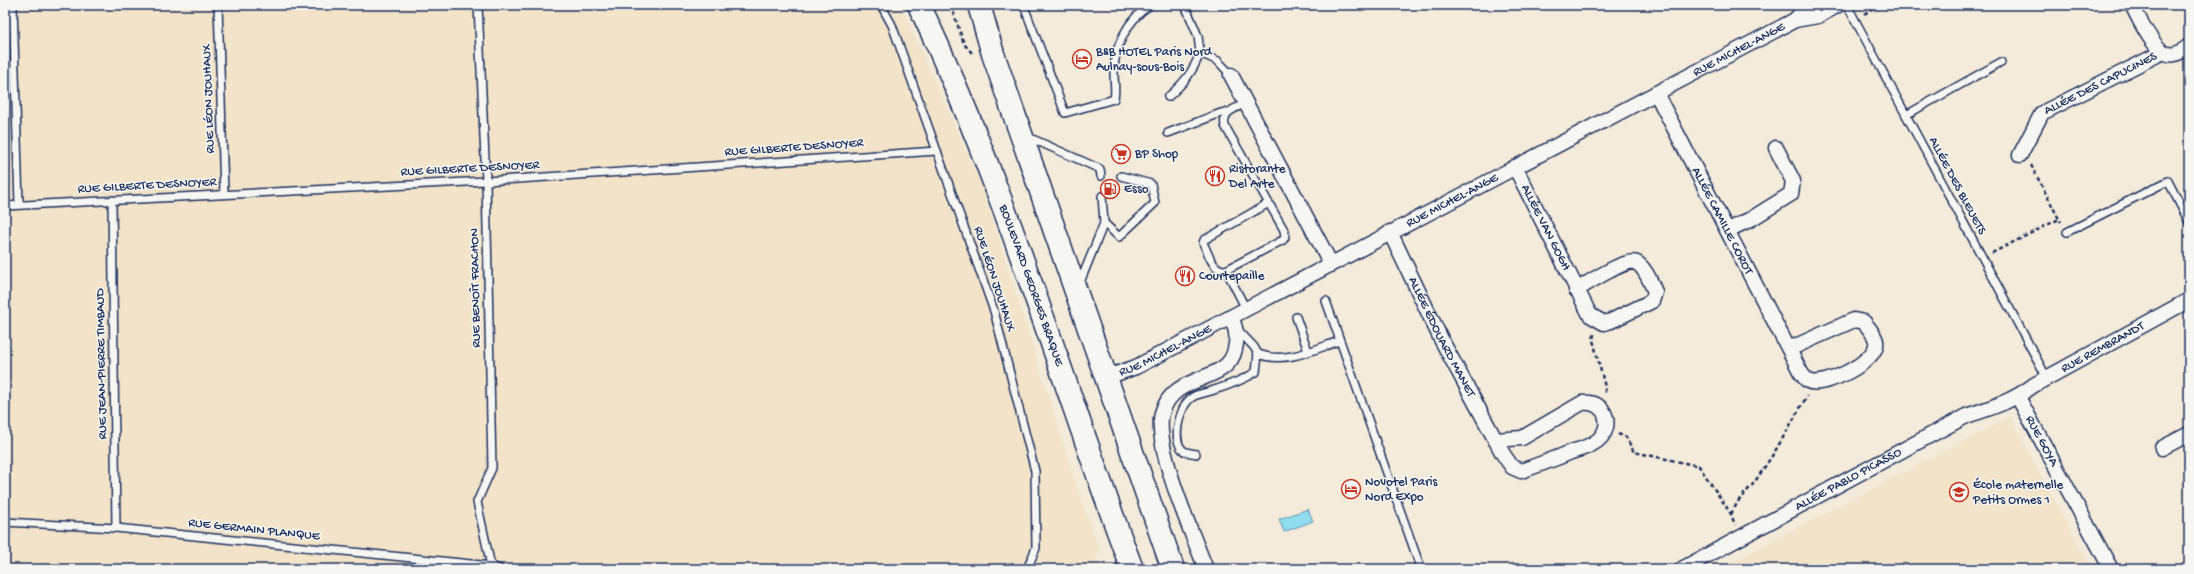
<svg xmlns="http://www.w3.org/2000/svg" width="2194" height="574" viewBox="0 0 2194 574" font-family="'Gochi Hand',sans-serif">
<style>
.built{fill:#f2e3c9}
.water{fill:#8fddee;stroke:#6197b4}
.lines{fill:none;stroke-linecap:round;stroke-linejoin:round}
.service-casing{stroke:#1b2f5e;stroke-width:10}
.minor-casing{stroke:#1b2f5e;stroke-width:17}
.primary-casing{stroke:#1b2f5e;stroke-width:25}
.path{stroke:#1b2f5e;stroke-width:2.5;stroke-dasharray:4 3;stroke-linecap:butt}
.service{stroke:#f6f6f2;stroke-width:7}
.minor{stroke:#f6f6f2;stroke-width:14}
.primary{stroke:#f6f6f2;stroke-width:22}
.labels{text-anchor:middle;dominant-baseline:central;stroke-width:3;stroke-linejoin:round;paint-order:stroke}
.street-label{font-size:13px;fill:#1b2f5e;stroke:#f6f6f2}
.poi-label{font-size:13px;fill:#1b2f5e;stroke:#f6f6f2;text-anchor:start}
</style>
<rect width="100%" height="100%" fill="#f4ebda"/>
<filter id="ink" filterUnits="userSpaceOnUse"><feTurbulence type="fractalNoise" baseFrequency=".025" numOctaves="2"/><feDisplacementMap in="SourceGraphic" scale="8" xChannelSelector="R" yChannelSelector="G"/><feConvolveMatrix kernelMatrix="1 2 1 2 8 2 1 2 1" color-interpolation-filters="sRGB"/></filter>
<g filter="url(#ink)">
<g class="built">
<polygon points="5,5 898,5 905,15 982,187 1078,490 1099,550 1094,569 46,569 5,564"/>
<polygon points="2010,417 2091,569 1726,569 1724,566"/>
</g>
<polygon class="water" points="1308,509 1313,521 1284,532 1279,519"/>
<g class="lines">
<defs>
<g id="service">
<polyline points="13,5 19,205"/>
<polyline points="218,5 224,193"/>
<polyline points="478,5 486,181 492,468 477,502 491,566"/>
<polyline points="881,5 892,25 994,311 1035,471 1036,548 1027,569"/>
<polyline points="1185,5 1198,36 1200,53 1218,61 1231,75"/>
<polyline points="1847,5 2047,378"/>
<path d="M1025,9l40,104 49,-14c2,-10 0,-16 0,-25 -1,-26 14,-55 36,-69"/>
<path d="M1168,97c16,-14 25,-25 32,-44"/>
<path d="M1246,103c-11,6 -24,8 -21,23l59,104 1,7 -2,3 -57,30c-14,1 -17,-16 -23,-27l1,-3 65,-37"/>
<polyline points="1906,115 2001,62"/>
<polyline points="1168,133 1221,113 1227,112"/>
<polyline points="1026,136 1100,169 1101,176"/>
<polyline points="112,200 116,528"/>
<polyline points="5,206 486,181 937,151"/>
<polyline points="1104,223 1119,237 1155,203 1151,184 1121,176"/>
<polyline points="2067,232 2168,181 2189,222"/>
<polyline points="1226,270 1246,309"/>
<polyline points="1079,285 1104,223 1102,196"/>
<polyline points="1326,301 1421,569"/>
<polyline points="1296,317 1308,351"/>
<path d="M1237,329l17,18 4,7c27,10 55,-4 81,-13"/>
<path d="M1196,454c-3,-1 -9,-1 -12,-3 -13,-9 -5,-44 7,-53 5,-4 14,-5 20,-7 16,-5 31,-10 45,-19l2,-18"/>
<polyline points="5,522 116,528 491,566 500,569"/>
</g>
<g id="minor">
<path d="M2132,5c7,13 24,54 43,49 5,-1 10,-5 14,-8"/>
<polyline points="1795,20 1808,5"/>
<polyline points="1231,75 1331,264"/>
<path id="s1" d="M1656,93l144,278c2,3 5,8 8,10 14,8 72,-20 68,-40 -1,-6 -8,-14 -12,-19l-10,-2 -65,29"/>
<path id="s2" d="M2020,155l22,-42 121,-61"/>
<path id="s3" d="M1515,167l75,148 14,8 7,-2 41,-20 3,-9c-4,-9 -9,-23 -18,-29 -10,-6 -50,21 -61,27"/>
<polyline points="1728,230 1751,219 1791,194 1793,181 1776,148"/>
<path id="s4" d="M1390,232l51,107 62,115 9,13 9,4c17,-6 34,-12 50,-19 7,-2 17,-5 23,-9 22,-13 13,-44 -12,-40l-60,35 -27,2"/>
<path id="s5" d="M1107,377l29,-10 659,-347 23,-4 20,-11"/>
<path id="s6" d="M2018,397l93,172"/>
<polyline points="2162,448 2189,434"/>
<path d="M1206,569c-13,-34 -53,-123 -44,-156 12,-42 66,-28 73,-64 3,-12 1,-21 -4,-32"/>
<path id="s7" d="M1682,569l284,-153c25,-8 47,-15 68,-31l155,-85"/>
</g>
<g id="primary">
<path id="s8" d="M919,5c87,182 142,376 213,564"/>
<polyline points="979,5 993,54 1173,569"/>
</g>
</defs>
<use href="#service" class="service-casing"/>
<use href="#minor" class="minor-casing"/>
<use href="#primary" class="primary-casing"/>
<g class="path">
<polyline points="951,5 964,44 972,53"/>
<polyline points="1864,14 1881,5"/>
<polyline points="2031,165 2059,219"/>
<polyline points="1992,253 2059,219 2061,222"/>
<polyline points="1594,334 1593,340 1605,387 1605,394"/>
<polyline points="1618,434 1626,437 1634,452 1699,466 1731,514 1735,525"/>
<polyline points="1731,514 1739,500 1754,483 1774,453 1807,396"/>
</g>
<use href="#service" class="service"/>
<use href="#minor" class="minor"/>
<use href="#primary" class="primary"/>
</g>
</g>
<defs>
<symbol id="hotel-ring" viewBox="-11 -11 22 22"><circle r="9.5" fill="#f6f6f2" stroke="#c8321e" stroke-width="1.5"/><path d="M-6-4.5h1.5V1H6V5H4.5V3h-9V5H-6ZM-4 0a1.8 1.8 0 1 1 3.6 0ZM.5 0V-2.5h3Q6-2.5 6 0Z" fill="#c8321e"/></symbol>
<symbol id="supermarket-ring" viewBox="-11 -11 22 22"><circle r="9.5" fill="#f6f6f2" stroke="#c8321e" stroke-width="1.5"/><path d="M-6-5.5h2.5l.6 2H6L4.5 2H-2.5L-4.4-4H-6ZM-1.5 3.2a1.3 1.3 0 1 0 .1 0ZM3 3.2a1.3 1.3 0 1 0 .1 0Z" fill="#c8321e"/></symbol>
<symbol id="restaurant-ring" viewBox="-11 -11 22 22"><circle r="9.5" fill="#f6f6f2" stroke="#c8321e" stroke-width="1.5"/><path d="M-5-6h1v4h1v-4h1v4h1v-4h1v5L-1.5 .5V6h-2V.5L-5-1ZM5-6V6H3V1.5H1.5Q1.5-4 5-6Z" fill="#c8321e"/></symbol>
<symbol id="fuel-ring" viewBox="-11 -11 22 22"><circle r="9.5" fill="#f6f6f2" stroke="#c8321e" stroke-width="1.5"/><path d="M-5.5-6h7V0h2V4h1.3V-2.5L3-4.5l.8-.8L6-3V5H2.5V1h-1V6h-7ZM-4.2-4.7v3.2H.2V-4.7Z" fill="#c8321e"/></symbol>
<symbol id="school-ring" viewBox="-11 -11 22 22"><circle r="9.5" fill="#f6f6f2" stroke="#c8321e" stroke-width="1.5"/><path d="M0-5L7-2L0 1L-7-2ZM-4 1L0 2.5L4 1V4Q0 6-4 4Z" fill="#c8321e"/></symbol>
</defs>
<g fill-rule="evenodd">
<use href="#hotel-ring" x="1071" y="48" width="22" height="22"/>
<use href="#supermarket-ring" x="1110" y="143" width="22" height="22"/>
<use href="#restaurant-ring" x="1204" y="165" width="22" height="22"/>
<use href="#fuel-ring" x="1099" y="178" width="22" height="22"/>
<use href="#restaurant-ring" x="1174" y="265" width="22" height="22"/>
<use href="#hotel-ring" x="1340" y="478" width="22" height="22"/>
<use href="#school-ring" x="1948" y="481" width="22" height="22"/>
</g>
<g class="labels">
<g class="street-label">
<text stroke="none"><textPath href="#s5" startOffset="712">RUE MICHEL-ANGE</textPath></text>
<text stroke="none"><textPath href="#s2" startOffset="113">ALLÉE DES CAPUCINES</textPath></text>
<text transform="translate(209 99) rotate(-92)">RUE LÉON JOUHAUX</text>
<text transform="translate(794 148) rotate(-4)">RUE GILBERTE DESNOYER</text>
<text transform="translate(470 169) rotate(-3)">RUE GILBERTE DESNOYER</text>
<text transform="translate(147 186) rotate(-3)">RUE GILBERTE DESNOYER</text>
<text transform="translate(1957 186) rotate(62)">ALLÉE DES BLEUETS</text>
<text stroke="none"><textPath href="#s5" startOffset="388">RUE MICHEL-ANGE</textPath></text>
<text stroke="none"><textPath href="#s1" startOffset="144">ALLÉE CAMILLE COROT</textPath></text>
<text stroke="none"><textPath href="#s3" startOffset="68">ALLÉE VAN GOGH</textPath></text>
<text transform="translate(994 279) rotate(72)">RUE LÉON JOUHAUX</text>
<text stroke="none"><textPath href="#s8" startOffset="302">BOULEVARD GEORGES BRAQUE</textPath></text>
<text transform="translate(476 288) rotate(-91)">RUE BENOÎT FRACHON</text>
<text stroke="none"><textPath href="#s4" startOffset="117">ALLÉE ÉDOUARD MANET</textPath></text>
<text stroke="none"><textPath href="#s7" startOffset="476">RUE REMBRANDT</textPath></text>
<text stroke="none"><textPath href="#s5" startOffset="64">RUE MICHEL-ANGE</textPath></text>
<text transform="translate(102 364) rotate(-91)">RUE JEAN-PIERRE TIMBAUD</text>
<text stroke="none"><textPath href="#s6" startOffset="50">RUE GOYA</textPath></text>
<text stroke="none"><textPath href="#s7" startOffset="189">ALLÉE PABLO PICASSO</textPath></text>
<text transform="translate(254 530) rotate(6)">RUE GERMAIN PLANQUE</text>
</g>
<g class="poi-label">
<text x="1096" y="52">B&amp;B HOTEL Paris Nord<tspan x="1096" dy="15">Aulnay-sous-Bois</tspan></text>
<text x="1135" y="154">BP Shop</text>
<text x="1229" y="169">Ristorante<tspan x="1229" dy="15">Del Arte</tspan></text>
<text x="1124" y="189">Esso</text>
<text x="1199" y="276">Courtepaille</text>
<text x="1365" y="482">Novotel Paris<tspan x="1365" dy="15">Nord Expo</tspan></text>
<text x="1973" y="485">École maternelle<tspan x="1973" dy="15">Petits Ormes 1</tspan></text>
</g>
</g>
<rect width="2194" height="574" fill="none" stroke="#f6f6f2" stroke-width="20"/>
<rect x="10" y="10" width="2174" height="554" fill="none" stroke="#1b2f5e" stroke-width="1.5" filter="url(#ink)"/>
</svg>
